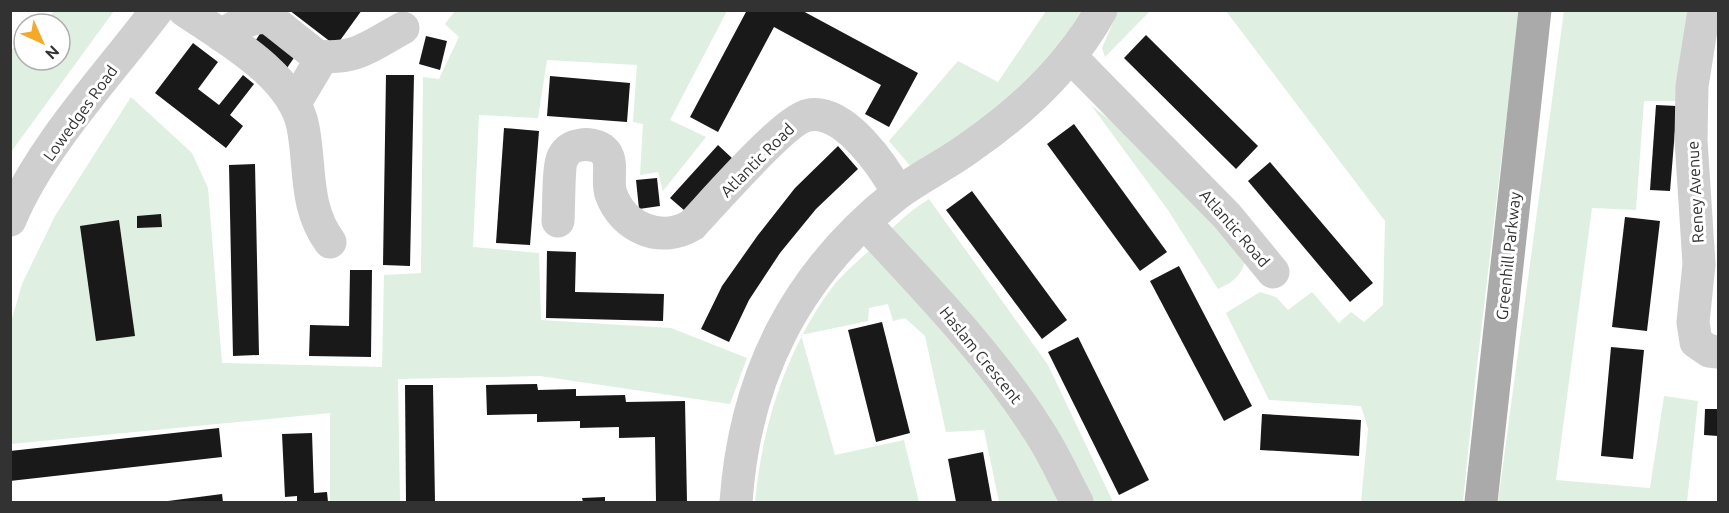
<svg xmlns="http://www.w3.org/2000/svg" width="1729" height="513" viewBox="0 0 1729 513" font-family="Ubuntu,sans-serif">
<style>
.green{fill:#dfefe2}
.building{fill:#191919}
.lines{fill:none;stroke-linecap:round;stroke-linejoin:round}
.minor{stroke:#cfcfcf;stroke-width:33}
.major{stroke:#aaa;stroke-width:33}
.labels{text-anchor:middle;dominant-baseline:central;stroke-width:6;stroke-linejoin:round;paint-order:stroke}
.street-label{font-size:16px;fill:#323232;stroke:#fff}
</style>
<rect width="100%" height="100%" fill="#fff"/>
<g class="green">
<polygon points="56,10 114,11 11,152 11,50 24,38 24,60 60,60 60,24 40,24"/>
<polygon points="455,11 727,11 670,120 706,137 663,191 658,172 640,175 643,124 633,122 637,65 547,60 538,118 479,115 473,247 539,253 541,320 671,328 747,358 730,404 540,376 398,379 400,502 330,502 330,413 11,444 11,322 22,284 55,216 131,97 192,153 208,188 222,363 382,367 384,275 421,273 423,77 439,79 459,37 445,24"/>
<polygon points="1046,11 1081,11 1057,50 1009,101 913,169 889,141 958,61 998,82"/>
<polygon points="1118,11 1150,11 1105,57 1102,48"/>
<polygon points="1226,11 1519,11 1476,374 1463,502 1361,502 1368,429 1361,406 1269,400 1226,313 1260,292 1276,297 1288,310 1312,292 1339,323 1351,312 1364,322 1383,305 1385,221"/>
<polygon points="1564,11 1688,11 1679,101 1644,101 1636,210 1592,208 1556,480 1650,488 1664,396 1698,401 1687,502 1498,502"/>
<path d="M1091,105l55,44 100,108c-3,17 -12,25 -28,32l-50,-79z"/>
<path d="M929,199l119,166 65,137h-114l-15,-72 -38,2 -21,-96 -20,-18 -12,3 -5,-17 -19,4 -1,13 -67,14 34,120 69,-15 15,62h-164c7,-75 31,-152 76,-213 11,-15 26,-27 39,-39 19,-19 36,-37 59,-51z"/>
</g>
<g class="building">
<polygon points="289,10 362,10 336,46"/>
<polygon points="747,10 801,10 918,73 889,127 865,114 881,85 774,27 718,132 690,117"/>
<polygon points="263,29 298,52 287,68 252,46"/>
<polygon points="1146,35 1258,146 1236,169 1124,58"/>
<polygon points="426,36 447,41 440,70 419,64"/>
<polygon points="193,43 218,62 198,89 219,105 243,75 254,84 230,115 243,126 226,148 155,93"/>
<polygon points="386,75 414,75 410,266 383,265"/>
<polygon points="550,76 630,83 627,122 547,116"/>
<polygon points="1656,105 1677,106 1670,191 1650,190"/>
<polygon points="1074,124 1167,252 1140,271 1047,144"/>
<polygon points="504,128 539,131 530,245 496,243"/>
<polygon points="718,145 733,159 685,211 670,198"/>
<polygon points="838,146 858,169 816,209 780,253 749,300 729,342 701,329 722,286 758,235 795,188"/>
<polygon points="1270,162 1373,283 1350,302 1248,181"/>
<polygon points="255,164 259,355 233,356 229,165"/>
<polygon points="657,178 660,206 639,209 636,180"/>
<polygon points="972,191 1067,320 1042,339 946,210"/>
<polygon points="161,214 162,227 137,228 137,216"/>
<polygon points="1625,217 1660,221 1647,331 1612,327"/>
<polygon points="119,220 135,336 96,341 80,226"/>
<polygon points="547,251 576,252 575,292 664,294 663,321 546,318"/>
<polygon points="1179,266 1252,406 1224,421 1150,281"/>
<polygon points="350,270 372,270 371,357 309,356 310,325 349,326"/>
<polygon points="882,322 910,433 876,442 848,330"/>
<polygon points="1078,337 1149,480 1119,495 1048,352"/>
<polygon points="1611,347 1644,350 1633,459 1601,456"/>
<polygon points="537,384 538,390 576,389 576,396 625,395 626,402 685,401 687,502 656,502 655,437 619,438 619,427 580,428 580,421 537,422 537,414 487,415 486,385"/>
<polygon points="405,385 433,385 435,502 406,502"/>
<polygon points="1705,409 1718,409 1718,436 1704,435"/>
<polygon points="1262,414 1361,420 1359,456 1260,450"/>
<polygon points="219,428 222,457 10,481 10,451"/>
<polygon points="312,433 314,493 327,492 328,502 297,502 297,496 285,497 282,434"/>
<polygon points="983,452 992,502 956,502 948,459"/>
<polygon points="222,494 223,502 168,502 168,501"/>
<polygon points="605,497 605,502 583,502 582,498"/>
</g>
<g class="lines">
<g class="minor">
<path d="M184,10c41,28 109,65 119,117 8,41 1,80 27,115"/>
<polyline points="1703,17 1692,86 1691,140 1699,264 1693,322 1696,342 1709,351 1718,352"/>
<path d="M221,35c15,-8 30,-20 48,-17l48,38v10l-22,37"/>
<path d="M317,56c40,4 53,-10 86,-28"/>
<polyline points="1070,56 1227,216 1273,272"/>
<path d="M10,220c30,-73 99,-146 147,-210"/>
<path d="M558,221c1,-13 0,-56 5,-64 4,-8 10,-11 18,-12 6,-1 17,0 22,5 12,10 3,30 8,44 12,34 50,50 81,31 20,-21 94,-107 117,-110 36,-6 75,52 89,78"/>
<path d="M865,223c61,66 125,131 173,207 15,22 26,48 39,72"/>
<path d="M736,502c9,-127 60,-228 161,-308 23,-17 50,-30 73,-47 52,-36 100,-80 131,-137"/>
</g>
<polyline class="major" points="1481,502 1535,10"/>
</g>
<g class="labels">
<g class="street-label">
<text transform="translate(80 113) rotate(-54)">Lowedges Road</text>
<text transform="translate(757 160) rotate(-45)">Atlantic Road</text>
<text transform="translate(1695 192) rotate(-93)">Reney Avenue</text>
<text transform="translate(1235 228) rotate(49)">Atlantic Road</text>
<text transform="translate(1508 256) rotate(-84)">Greenhill Parkway</text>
<text transform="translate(981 355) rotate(51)">Haslam Crescent</text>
</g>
</g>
<rect width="1729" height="513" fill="none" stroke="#323232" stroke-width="24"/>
<g transform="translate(42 42) rotate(135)"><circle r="28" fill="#ffffff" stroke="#adadad" stroke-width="1.5"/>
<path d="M0-4.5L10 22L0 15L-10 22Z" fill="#f4aa28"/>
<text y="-9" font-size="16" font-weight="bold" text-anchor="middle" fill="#323232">N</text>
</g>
</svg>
